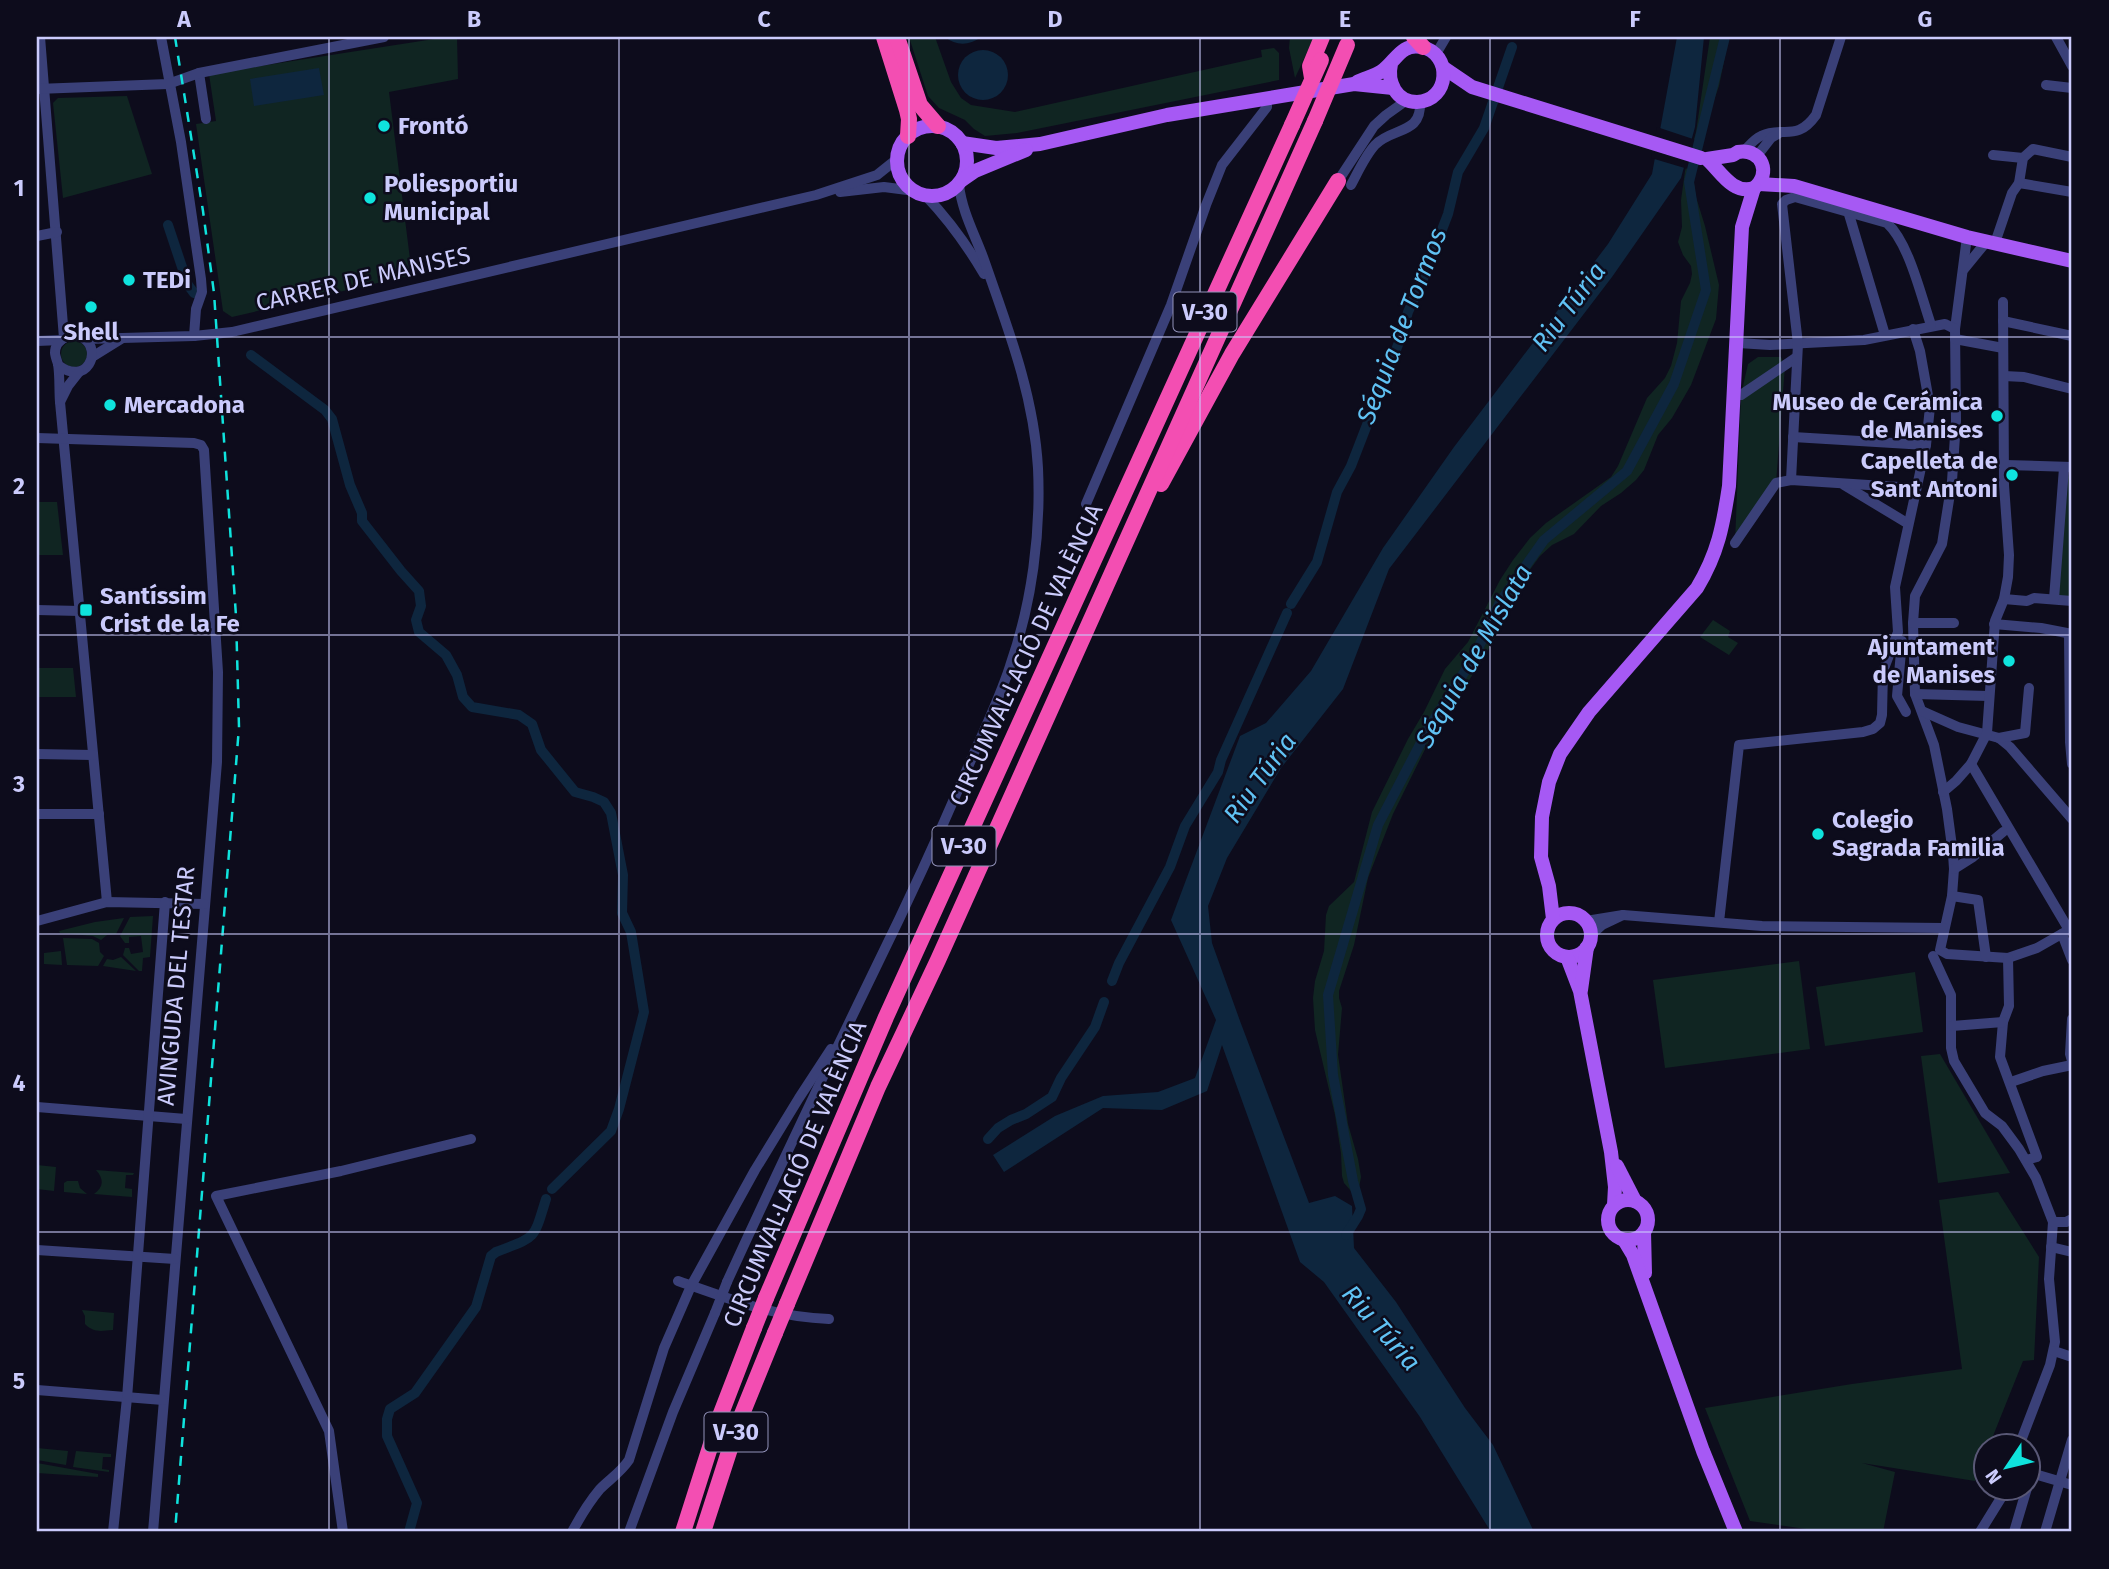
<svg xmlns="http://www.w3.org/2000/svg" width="2109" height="1569" viewBox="0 0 2109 1569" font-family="'Fira Sans',sans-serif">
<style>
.green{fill:#102522}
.water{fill:#0e263e}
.pier{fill:#0d0c1c}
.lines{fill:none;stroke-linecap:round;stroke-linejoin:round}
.canal{stroke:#0e263e;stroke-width:10}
.minor{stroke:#3a4078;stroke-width:10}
.major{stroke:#a659f4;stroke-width:14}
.highway{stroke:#f34eb2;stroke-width:16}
.rail{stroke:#0fe3dd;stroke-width:2.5;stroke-dasharray:10 9;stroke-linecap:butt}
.minor-bridge{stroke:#3a4078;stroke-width:10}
.highway-bridge{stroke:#f34eb2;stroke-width:16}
.grid{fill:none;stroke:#cbcbfc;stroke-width:2;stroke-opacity:0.55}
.poi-dot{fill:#0fe3dd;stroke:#0d0c1c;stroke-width:2.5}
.labels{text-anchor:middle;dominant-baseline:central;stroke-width:5;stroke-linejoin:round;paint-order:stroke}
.shield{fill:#0d0c1c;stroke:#9292b9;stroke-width:2}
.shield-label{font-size:23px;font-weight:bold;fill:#cbcbfc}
.poi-label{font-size:24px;font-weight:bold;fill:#cbcbfc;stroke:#0d0c1c;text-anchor:start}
.street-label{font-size:24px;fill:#cbcbfc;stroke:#0d0c1c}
.water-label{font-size:26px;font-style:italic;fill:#60c2f4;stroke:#0d0c1c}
.neatline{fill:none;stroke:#cbcbfc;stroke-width:2.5}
.grid-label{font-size:23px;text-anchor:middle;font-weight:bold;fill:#cbcbfc}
</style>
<rect width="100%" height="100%" fill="#0d0c1c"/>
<g class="green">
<polygon points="447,37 457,37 458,79 389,92 412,275 232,317 223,311 196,124 216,121 209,74"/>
<polygon points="909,37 935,37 951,82 961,98 971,105 1015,112 1262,57 1261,50 1274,48 1279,53 1279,80 1017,133 985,136 974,129 965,120 939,108 928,96"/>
<polygon points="1290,37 1314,37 1295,78 1289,48"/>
<polygon points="1710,37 1729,37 1719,86 1701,137 1693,177 1696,197 1705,226 1719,285 1716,319 1691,385 1672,418 1658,435 1644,470 1636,480 1621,493 1601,506 1574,534 1552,545 1540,556 1523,579 1502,625 1488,650 1453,706 1435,729 1393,814 1368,878 1354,945 1339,991 1339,998 1342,1008 1338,1055 1348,1124 1358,1159 1361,1177 1359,1188 1351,1191 1344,1183 1342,1176 1341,1153 1335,1115 1315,1030 1313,998 1315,981 1324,951 1326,915 1329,906 1354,882 1372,812 1408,739 1424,712 1445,669 1468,642 1500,580 1513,560 1530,538 1546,523 1611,477 1618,466 1647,398 1665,378 1671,366 1677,343 1681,301 1690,283 1692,274 1691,266 1683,255 1678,242 1682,227 1681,200 1685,171 1696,132"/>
<polygon points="127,96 152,174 63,198 53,103 58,98"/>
<circle cx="74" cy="354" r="13"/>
<polygon points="1758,357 1781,357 1785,366 1776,483 1735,543 1741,395 1748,364"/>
<polygon points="2066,476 2072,477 2072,598 2056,596"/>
<polygon points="37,502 57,502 63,555 37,555"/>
<polygon points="1713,620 1730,631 1728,637 1738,643 1729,655 1700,637"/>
<polygon points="37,668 73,668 76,697 37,697"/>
<polygon points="153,916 150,957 143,958 142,971 139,971 123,955 125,948 129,948 131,954 143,952 141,936 129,937 129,943 125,943 120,936 130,917"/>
<polygon points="124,918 116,934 107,935 101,940 93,936 60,933 59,931 95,922"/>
<polygon points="63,938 92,939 99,943 100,952 104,956 98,966 67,965"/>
<polygon points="61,951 62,965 44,964 44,953"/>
<polygon points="121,957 136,971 103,966 107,959 113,960"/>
<polygon points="1799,961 1810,1049 1665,1068 1653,980"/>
<polygon points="1915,972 1923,1032 1825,1046 1816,987"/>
<polygon points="1940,1054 2010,1173 1938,1183 1921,1056"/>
<polygon points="37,1165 56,1167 54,1191 37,1189"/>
<path d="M96,1170l38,3 -1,2h-7l-1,13 7,1v8l-38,-3c10,-7 10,-15 2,-24z"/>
<polygon points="67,1181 78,1181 80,1188 87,1194 64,1192 64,1183"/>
<polygon points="1998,1192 2039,1257 2034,1360 2023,1361 1989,1446 1986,1446 1986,1452 1975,1481 1862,1463 1895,1472 1883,1532 1827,1532 1750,1521 1705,1408 1852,1384 1962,1369 1939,1200"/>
<path d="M82,1310l32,3 -1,17c-12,1 -19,3 -28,-6v-8z"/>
<polygon points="37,1448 68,1451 66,1465 37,1460"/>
<polygon points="76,1451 111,1454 111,1457 103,1457 102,1469 109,1470 109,1472 73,1467"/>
<polygon points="37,1463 98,1474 98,1477 37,1473"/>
</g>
<g class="water">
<path d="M945,37h36c-12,9 -25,9 -36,0z"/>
<polygon points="1677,37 1704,37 1695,127 1681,178 1612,277 1389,569 1343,689 1281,768 1227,858 1208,906 1212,943 1240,1021 1309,1203 1335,1196 1352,1206 1354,1248 1396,1302 1465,1408 1493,1445 1534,1532 1491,1532 1420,1417 1324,1282 1300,1262 1222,1045 1207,1091 1162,1110 1103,1108 1004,1172 993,1155 1055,1116 1103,1096 1158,1092 1195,1078 1216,1020 1171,920 1240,736 1266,723 1311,671 1383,548 1454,447 1608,244 1652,174"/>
<circle cx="983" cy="75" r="25"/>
<polygon points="319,68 324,95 254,106 250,79"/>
</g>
<polygon class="pier" points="1657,127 1696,140 1688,169 1651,158"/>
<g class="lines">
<g class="canal">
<polyline points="168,225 188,285 194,293"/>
<polyline points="251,355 325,410 332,419 350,485 362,513 362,521 401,571 419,591 421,606 416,620 419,632 446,655 457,675 463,697 472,707 519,715 532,724 541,750 575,792 593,797 604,802 611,813 623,875 622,913 631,932 644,1012 619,1109 611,1131 552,1189"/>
<polyline points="1291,604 1317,562 1337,492 1351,466 1401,337 1408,312 1423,279 1448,214 1458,172 1484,128 1512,47"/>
<polyline points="1112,981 1119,963 1170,867 1185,826 1218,772 1221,760 1287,613"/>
<polyline points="988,1139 998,1128 1011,1120 1026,1114 1052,1097 1061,1078 1095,1027 1104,1002"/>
<polyline points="1346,1235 1358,1216 1361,1209 1353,1181 1333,1075 1328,995 1378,825 1428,729 1474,657 1500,602 1544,540 1627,471 1674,384 1706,290 1689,182 1725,37"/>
<path d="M409,1532l8,-29 -30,-67v-17l3,-10 25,-16 61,-86 15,-51 5,-4c41,-16 37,-11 50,-53"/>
</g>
<g class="minor">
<polyline points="40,37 64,338"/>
<polyline points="161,37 181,142 201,279 202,292 196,309 194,336"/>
<polyline points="2056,37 2072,66"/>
<polyline points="1436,54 1446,37"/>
<polyline points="199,73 206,119"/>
<polyline points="2046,85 2072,88"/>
<polyline points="37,89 168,84 199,73 384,37"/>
<path d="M1744,151c5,-5 10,-12 17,-15 22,-11 35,7 55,-21l25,-78"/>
<polyline points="1993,155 2023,158"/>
<polyline points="1757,156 1771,138 1778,134"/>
<polyline points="1338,181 1374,126 1386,115 1407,100"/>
<polyline points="2019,183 2072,192"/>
<path d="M1351,185c7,-13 14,-29 24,-40 17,-18 47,-10 45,-43"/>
<polyline points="840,192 884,187 915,191"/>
<path d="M925,195c23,24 42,50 59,79"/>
<polyline points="1848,211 1885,335"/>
<polyline points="37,236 57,232"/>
<polyline points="1967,237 1955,329 1956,421 1952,481 1942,544 1915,596 1913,623 1915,694 1934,745 1947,809 1953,854 1954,869 1952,896 1940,950 1947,954 2008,958 2037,948 2072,928"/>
<polyline points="1995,243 2012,193 2019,183 2023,158 2033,149 2072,157"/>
<polyline points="1964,269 1987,241"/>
<polyline points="2003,321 2072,336"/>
<polyline points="86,339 194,336 232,332 816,195 877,175 897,159"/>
<polyline points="1955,339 2003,348"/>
<polyline points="37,341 61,340"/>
<polyline points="1738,343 1770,345 1864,340 1945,324 1955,329"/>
<polyline points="92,357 121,339"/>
<path d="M58,365c29,22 45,-15 25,-27 -11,-7 -28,1 -28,15 0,2 2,8 3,11 2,12 1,26 2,38l47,500"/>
<polyline points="2004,376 2024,377 2072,389"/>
<polyline points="1741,395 1797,357"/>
<polyline points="60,402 68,386 79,372"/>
<polyline points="1793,437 1926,445"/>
<polyline points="37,438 194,443 201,445 204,450 218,672 217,762 153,1532"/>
<polyline points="2005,465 2072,467"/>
<path d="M1791,480l7,-136 -16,-140 4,-4 9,-3 92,26c22,20 34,73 44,102"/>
<polyline points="1844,485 1907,523"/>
<polyline points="1086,504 1171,305 1206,205 1222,165 1267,107 1267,98"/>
<polyline points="1735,543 1776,483 1791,480 1915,488"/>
<polyline points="2004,599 2027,601 2034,598 2072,601"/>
<polyline points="2054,599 2064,468"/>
<polyline points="37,610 80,611"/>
<polyline points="1913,623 1954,623"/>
<polyline points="1994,624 2041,628 2072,634"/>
<polyline points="2069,634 2070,742 2072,764"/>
<polyline points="1902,641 1897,696 1906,712"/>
<polyline points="1915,694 1989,696"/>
<polyline points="1922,711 1958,727 1999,738 2010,747 2072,819"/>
<polyline points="1999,738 2025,733 2029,688"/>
<polyline points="37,754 93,755"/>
<polyline points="1971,764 2069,930"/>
<polyline points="1943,792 1956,781 1971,764 1987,733 1995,621 2004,599 2008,577 2009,555 2004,485 2003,302"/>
<polyline points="37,814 99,814"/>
<polyline points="1954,869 1973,857 2003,832"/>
<polyline points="1952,896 1978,900 1986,957"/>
<polyline points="1623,915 1762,926 1943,928"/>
<polyline points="37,921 107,902 204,904"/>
<polyline points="1586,921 1623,915 1602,925 1591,935"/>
<polyline points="1719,922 1739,745 1863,732 1873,729 1880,723 1882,715 1883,671 1898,632 1895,587 1926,445 1930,407 1920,351 1913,329"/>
<polyline points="2062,934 2072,960"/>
<polyline points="1933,956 1951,995 1951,1048 1954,1061 1985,1113 2002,1126 2019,1149 2036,1178 2053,1222 2049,1279 2055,1342 2050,1365 2019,1446"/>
<polyline points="2008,958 2009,1006 2003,1022 2000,1057 2037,1157 2026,1160"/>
<polyline points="2072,1019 2070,1054 2072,1061"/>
<polyline points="1952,1026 2003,1022"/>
<polyline points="2011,1082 2043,1071 2072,1065"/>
<polyline points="37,1107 186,1119"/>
<polyline points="2053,1222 2066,1222 2072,1219"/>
<polyline points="2051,1247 2072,1252"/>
<polyline points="37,1250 175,1259"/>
<path d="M678,1281c53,18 94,36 151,38"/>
<path d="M727,1282c48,-105 98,-210 149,-315 31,-63 61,-128 89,-193 15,-36 33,-71 45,-108 22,-63 31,-133 28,-198 -4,-74 -31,-142 -55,-211 -9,-24 -21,-46 -24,-72"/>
<polyline points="2054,1351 2072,1357"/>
<polyline points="37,1390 163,1400"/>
<polyline points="2028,1472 2072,1485"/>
<polyline points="113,1532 127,1398 165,902"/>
<polyline points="343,1532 329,1431 216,1196 341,1171 471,1139"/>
<path d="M572,1532c8,-15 17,-30 28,-43 10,-10 21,-17 29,-29l35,-112 27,-62 64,-116 44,-72 32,-49"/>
<polyline points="629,1532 673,1412 715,1313"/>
<polyline points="1980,1532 2001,1498 2004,1488"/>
<polyline points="2014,1532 2027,1488"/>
<polyline points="2045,1532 2072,1440"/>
</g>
<g class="major">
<polyline points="1444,68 1472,87 1701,158"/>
<path d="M1357,82c8,-4 18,-6 25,-11 14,-10 19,-28 39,-24 32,6 29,54 -4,55 -21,0 -30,-20 -26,-38"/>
<circle cx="932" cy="161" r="35"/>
<polyline points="962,143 996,148 1040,144 1167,115 1354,84 1393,88"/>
<path d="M1738,152c24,-4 34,22 16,36 -21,7 -33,-16 -47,-29l26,-4z"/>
<polyline points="962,180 975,171 1026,150"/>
<polyline points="1759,184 1794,186 1967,237 2072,261"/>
<circle cx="1569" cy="935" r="22"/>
<path d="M1553,919l-4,-33 -8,-29 1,-40 7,-35 11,-28 29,-42 108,-124c21,-35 26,-62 32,-102l13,-259 12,-39"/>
<polyline points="1567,957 1580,991 1611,1152 1615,1187 1614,1205"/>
<polyline points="1581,990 1587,947"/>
<polyline points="1617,1166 1635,1201"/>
<circle cx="1628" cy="1220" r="20"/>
<polyline points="1644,1232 1645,1273"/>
<polyline points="1624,1240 1633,1255 1703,1451 1736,1532"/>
</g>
<g class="highway">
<polyline points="884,37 907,110 909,119 908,136"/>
<polyline points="897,37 920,105 938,126"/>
<polyline points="1414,37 1423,47"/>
<polyline points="1312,78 1310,66 1322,37"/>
<polyline points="1161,484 1232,354 1338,181"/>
<polyline points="766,1298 886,1017 1292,125"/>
<polyline points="787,1304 878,1087 938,960 1315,121"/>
<polyline points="683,1532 720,1416 754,1328"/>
<polyline points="703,1532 738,1424 775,1333"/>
</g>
<polyline class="rail" points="175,37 203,211 214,293 236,616 239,727 175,1532"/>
<polyline class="minor-bridge" points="715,1313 727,1282"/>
<g class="highway-bridge">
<polyline points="1315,121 1347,45"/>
<polyline points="1292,125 1321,60"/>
<polyline points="754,1328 766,1298"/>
<polyline points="775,1333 787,1304"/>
</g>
</g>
<path class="grid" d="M329,37v1495M619,37v1495M909,37v1495M1200,37v1495M1490,37v1495M1780,37v1495M37,337h2035M37,635h2035M37,934h2035M37,1232h2035"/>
<g class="poi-dot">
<circle cx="384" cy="126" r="7"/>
<circle cx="370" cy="198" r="7"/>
<circle cx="129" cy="280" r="7"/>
<circle cx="91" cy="307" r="7"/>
<circle cx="110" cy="405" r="7"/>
<circle cx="1997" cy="416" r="7"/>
<circle cx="2012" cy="475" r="7"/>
<rect x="79" y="603" width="14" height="14" rx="3.5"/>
<circle cx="2009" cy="661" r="7"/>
<circle cx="1818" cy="834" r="7"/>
</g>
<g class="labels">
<g class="shield">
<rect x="1173.5" y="292.5" width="63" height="39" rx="5"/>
<rect x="932.5" y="826.5" width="63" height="39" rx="5"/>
<rect x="704.5" y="1412.5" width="63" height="39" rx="5"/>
</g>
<g class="shield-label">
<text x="1205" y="312">V-30</text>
<text x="964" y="846">V-30</text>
<text x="736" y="1432">V-30</text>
</g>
<g class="poi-label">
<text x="398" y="126">Frontó</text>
<text x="384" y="184">Poliesportiu<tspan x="384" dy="28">Municipal</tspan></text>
<text x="143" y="280">TEDi</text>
<text x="91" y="332" text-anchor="middle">Shell</text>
<text x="1983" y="402" text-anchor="end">Museo de Cerámica<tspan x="1983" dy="28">de Manises</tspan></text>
<text x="124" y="405">Mercadona</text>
<text x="1998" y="461" text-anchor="end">Capelleta de<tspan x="1998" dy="28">Sant Antoni</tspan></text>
<text x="100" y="596">Santíssim<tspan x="100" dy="28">Crist de la Fe</tspan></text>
<text x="1995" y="647" text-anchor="end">Ajuntament<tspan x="1995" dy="28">de Manises</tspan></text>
<text x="1832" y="820">Colegio<tspan x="1832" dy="28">Sagrada Familia</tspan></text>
</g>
<g class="street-label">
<text transform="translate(363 279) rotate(-13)">CARRER DE MANISES</text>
<text transform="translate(1026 655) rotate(-65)">CIRCUMVAL·LACIÓ DE VALÈNCIA</text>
<text transform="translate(176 986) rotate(-85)">AVINGUDA DEL TESTAR</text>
<text transform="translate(795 1174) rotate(-67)">CIRCUMVAL·LACIÓ DE VALÈNCIA</text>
</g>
<g class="water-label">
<text transform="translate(1569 307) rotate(-53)">Riu Túria</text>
<text transform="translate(1402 326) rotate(-69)">Séquia de Tormos</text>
<text transform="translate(1474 656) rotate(-60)">Séquia de Mislata</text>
<text transform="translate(1260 778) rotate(-54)">Riu Túria</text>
<text transform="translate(1381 1328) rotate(49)">Riu Túria</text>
</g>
</g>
<rect width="2109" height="1569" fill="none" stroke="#0d0c1c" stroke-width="77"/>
<g transform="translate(2007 1467) rotate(235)"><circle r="33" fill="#0d0c1c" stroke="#595876" stroke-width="2"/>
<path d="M0-5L12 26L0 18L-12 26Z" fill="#0fe3dd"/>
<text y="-10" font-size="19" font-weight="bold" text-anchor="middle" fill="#cbcbfc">N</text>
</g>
<rect x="38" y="38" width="2032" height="1492" class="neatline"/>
<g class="grid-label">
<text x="184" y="27">A</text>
<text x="474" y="27">B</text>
<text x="764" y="27">C</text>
<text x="1055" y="27">D</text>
<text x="1345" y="27">E</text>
<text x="1635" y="27">F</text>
<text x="1925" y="27">G</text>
<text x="19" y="196">1</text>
<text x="19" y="494">2</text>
<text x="19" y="792">3</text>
<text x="19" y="1091">4</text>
<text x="19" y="1389">5</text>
</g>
</svg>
